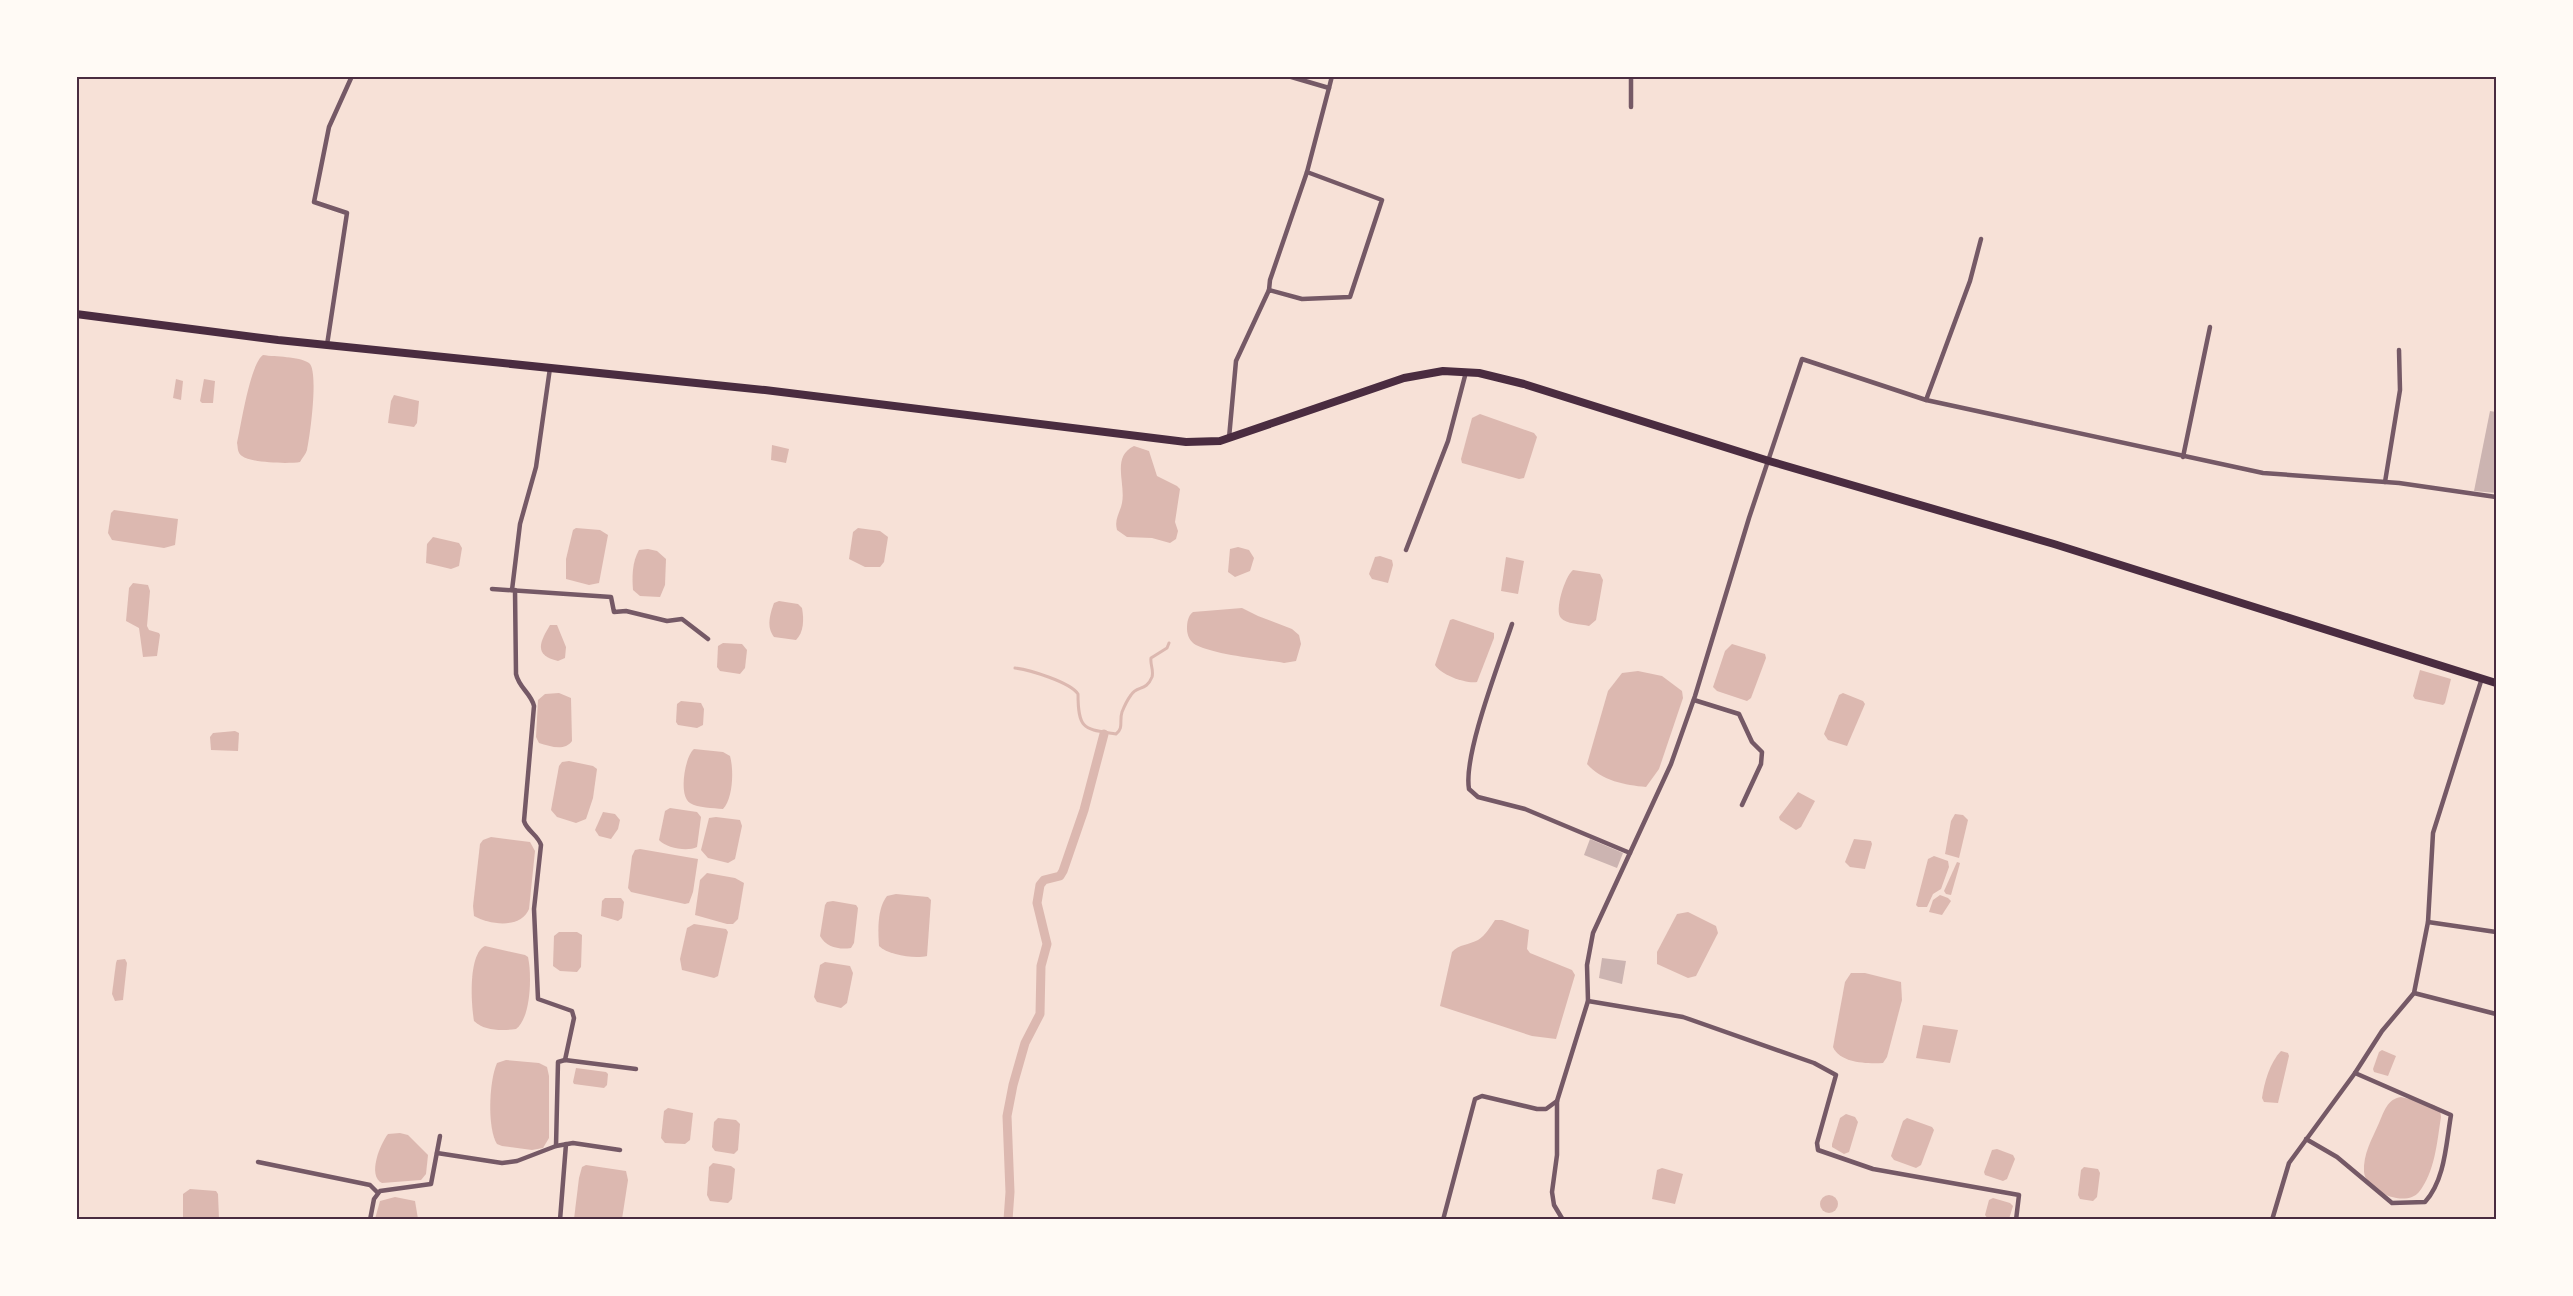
<svg xmlns="http://www.w3.org/2000/svg" width="2573" height="1296" viewBox="0 0 2573 1296" font-family="'Archivo Narrow',sans-serif">
<style>
.water{fill:#dcb8b0}
.lines{fill:none;stroke-linecap:round;stroke-linejoin:round}
.stream{stroke:#dcb8b0;stroke-width:3}
.canal{stroke:#dcb8b0;stroke-width:9}
.building{fill:#ccb4b1}
.minor{stroke:#755966;stroke-width:4.5}
.primary{stroke:#4a2c40;stroke-width:8}
.neatline{fill:none;stroke:#4a2c40;stroke-width:2}
</style>
<rect width="100%" height="100%" fill="#f7e1d7"/>
<g class="water">
<path d="M263,355c13,2 35,1 46,8 10,7 1,74 -2,87 -1,4 -5,8 -7,12 -11,2 -49,1 -58,-6 -5,-3 -4,-9 -5,-13 4,-17 13,-79 26,-88z"/>
<polygon points="176,379 183,381 181,400 173,398"/>
<polygon points="204,379 215,381 213,403 202,403 200,401"/>
<polygon points="394,395 419,401 417,423 414,427 388,423 391,401"/>
<polygon points="1480,414 1534,433 1537,437 1524,478 1519,479 1462,463 1461,459 1472,418"/>
<polygon points="772,445 789,449 786,463 771,460"/>
<path d="M1134,446l15,5 8,25 20,10 3,3 -5,33 3,9 -2,8 -6,4 -18,-5 -25,-1 -10,-7c-3,-11 3,-17 5,-27 4,-20 -11,-46 12,-57z"/>
<polygon points="114,510 178,519 175,545 164,548 112,540 108,533 111,513"/>
<polygon points="576,528 600,530 608,535 599,583 589,585 566,579 566,559 573,530"/>
<polygon points="858,528 880,531 888,537 884,562 880,567 865,567 849,559 853,532"/>
<polygon points="433,537 459,543 462,548 459,566 451,569 426,563 427,544"/>
<polygon points="1238,547 1249,550 1254,558 1250,571 1235,577 1228,572 1230,549"/>
<path d="M648,549l9,2 9,8 -1,26 -5,12 -20,-1 -7,-6c-1,-13 -1,-28 6,-40z"/>
<polygon points="1380,556 1392,560 1393,565 1388,583 1372,579 1369,574 1375,557"/>
<polygon points="1506,557 1524,561 1518,594 1501,591"/>
<path d="M1573,570l27,4 3,6 -7,40 -7,6c-8,-2 -23,-2 -28,-8 -7,-7 4,-42 12,-48z"/>
<polygon points="133,583 148,585 150,591 147,626 149,630 159,633 160,635 157,656 143,657 139,628 126,621 129,588"/>
<path d="M779,601l19,3 4,4c2,11 2,24 -6,32l-22,-3c-8,-10 -4,-23 0,-34z"/>
<path d="M1242,608l16,8 34,13 7,6 2,9 -5,17 -12,2c-23,-4 -68,-8 -88,-18 -6,-3 -9,-10 -9,-16 0,-7 1,-13 6,-17z"/>
<path d="M1453,619l41,14v5l-17,44c-11,2 -36,-7 -42,-17l15,-45z"/>
<path d="M550,625h7l9,22 -1,11 -7,3c-25,-6 -18,-19 -8,-36z"/>
<polygon points="723,643 742,644 747,650 745,668 740,674 720,671 717,667 718,646"/>
<polygon points="1732,644 1765,654 1766,658 1751,698 1747,701 1717,691 1713,687 1725,651"/>
<polygon points="2420,670 2451,679 2445,703 2443,705 2415,699 2413,696"/>
<path d="M1638,671l24,5 20,15 1,7 -24,71 -13,18c-21,-2 -44,-6 -59,-23l21,-73 14,-18z"/>
<path d="M559,693l12,5 1,43c-8,11 -22,5 -33,2l-3,-6 2,-37 7,-6z"/>
<polygon points="1843,693 1863,701 1865,704 1847,746 1828,740 1824,734 1839,695"/>
<polygon points="681,701 701,703 704,709 703,725 697,728 678,725 676,722 677,704"/>
<polygon points="235,731 239,733 238,751 211,750 210,737 213,733"/>
<path d="M694,749l29,3 7,4c4,14 3,43 -7,53 -10,-1 -25,-1 -33,-6 -12,-7 -5,-47 4,-54z"/>
<polygon points="569,761 593,766 597,769 593,798 586,819 576,823 557,817 551,810 559,766 562,762"/>
<polygon points="1798,792 1815,801 1801,827 1796,830 1780,820 1779,817"/>
<path d="M670,808l27,4 4,5 -4,30c-10,5 -31,1 -38,-7l6,-29z"/>
<polygon points="603,812 615,814 620,820 618,829 611,839 599,836 595,830"/>
<polygon points="1955,814 1963,815 1968,820 1959,858 1945,854 1951,821"/>
<polygon points="716,817 740,820 742,826 735,859 728,863 708,858 701,850 709,818"/>
<path d="M491,837l39,5 5,9 -6,58c-8,20 -39,16 -55,7l-1,-10 7,-62 3,-4z"/>
<polygon points="1854,839 1871,841 1872,844 1865,869 1850,867 1845,862"/>
<polygon points="640,849 698,859 693,892 689,903 685,904 631,892 628,888 632,856 635,850"/>
<polygon points="1934,856 1948,861 1949,867 1941,889 1933,894 1927,907 1918,907 1916,905 1928,859"/>
<polygon points="1957,862 1960,863 1959,867 1951,895 1946,894 1944,891"/>
<polygon points="707,873 735,878 744,883 738,919 733,924 727,924 695,915 700,880"/>
<path d="M896,894l32,3 3,3 -4,56c-13,3 -39,-1 -48,-10 -1,-16 -2,-37 8,-50z"/>
<polygon points="1940,895 1948,898 1951,901 1942,915 1929,912 1933,900"/>
<polygon points="605,898 621,898 624,902 622,918 618,921 601,916 602,901"/>
<path d="M833,901l23,4 2,3 -4,35 -3,5c-12,2 -25,-1 -31,-12l5,-31 2,-3z"/>
<polygon points="1688,912 1716,926 1718,933 1696,976 1688,978 1657,964 1657,952 1677,914"/>
<path d="M1495,920h7l27,10 -2,19 3,4 42,17 3,5 -19,64 -24,-3 -92,-30 12,-54c7,-8 17,-7 26,-12 8,-5 12,-13 17,-20z"/>
<polygon points="694,924 726,929 728,932 718,976 714,978 682,970 680,959 687,928"/>
<polygon points="559,932 577,932 582,935 581,967 577,972 560,971 553,966 554,936"/>
<path d="M485,946l40,9 3,2c4,18 3,61 -12,72 -14,2 -32,2 -42,-8 -3,-17 -6,-67 11,-75z"/>
<polygon points="125,959 127,963 123,1000 115,1001 112,994 116,963 117,960"/>
<polygon points="825,962 850,966 853,973 847,1003 841,1008 817,1002 814,997 820,965"/>
<path d="M1851,973h14l36,9 1,18 -15,57 -4,6c-16,1 -43,0 -50,-16l12,-65z"/>
<polygon points="1923,1025 1958,1030 1950,1063 1916,1058"/>
<polygon points="2382,1050 2396,1056 2388,1076 2374,1072 2373,1069 2379,1052"/>
<path d="M2281,1051l7,2 1,3 -11,47 -14,-1 -2,-4c2,-15 8,-36 19,-47z"/>
<path d="M506,1060l33,3 8,4 2,9v62l-6,10 -11,2 -30,-4 -5,-2c-10,-16 -8,-63 0,-81z"/>
<polygon points="576,1068 606,1072 608,1074 607,1085 604,1088 574,1084 573,1082"/>
<path d="M2401,1097l33,8 6,4 1,8c-4,25 -6,55 -22,75 -13,16 -53,0 -55,-20 -1,-18 8,-33 15,-49 5,-11 8,-24 22,-26z"/>
<polygon points="668,1108 693,1113 690,1140 685,1144 665,1143 661,1138 664,1111"/>
<polygon points="1846,1114 1855,1117 1858,1122 1849,1152 1844,1154 1832,1147 1832,1144 1840,1118"/>
<polygon points="718,1118 736,1120 740,1124 738,1150 734,1154 715,1151 712,1147 714,1122"/>
<polygon points="1907,1118 1932,1127 1934,1130 1921,1165 1916,1168 1894,1160 1891,1156 1903,1121"/>
<path d="M400,1133l8,2 20,20 -2,19 -5,6 -39,3c-15,-7 -2,-39 6,-49z"/>
<polygon points="1997,1149 2013,1155 2015,1159 2007,1179 2003,1181 1985,1175 1984,1172 1992,1150"/>
<polygon points="713,1163 731,1166 735,1169 732,1199 728,1203 710,1201 707,1195 709,1167"/>
<polygon points="586,1165 626,1171 628,1180 622,1219 574,1219 579,1178 582,1167"/>
<polygon points="2084,1167 2098,1169 2100,1173 2097,1197 2093,1201 2080,1199 2078,1195 2081,1170"/>
<polygon points="1662,1168 1683,1174 1675,1204 1652,1199 1657,1170"/>
<polygon points="190,1189 216,1191 218,1194 219,1219 183,1219 183,1194"/>
<circle cx="1829" cy="1204" r="9"/>
<polygon points="395,1197 415,1201 418,1219 375,1219 380,1201"/>
<polygon points="1993,1198 2010,1203 2013,1206 2009,1219 1988,1219 1985,1215 1989,1200"/>
</g>
<g class="lines">
<path class="stream" d="M1015,668c15,2 55,14 63,26 0,37 7,35 38,40 8,-6 3,-13 6,-22 2,-5 6,-13 9,-17 6,-10 15,-3 21,-18 2,-7 -2,-12 -1,-19l16,-10 2,-5"/>
<polyline class="canal" points="1008,1220 1010,1192 1007,1116 1013,1085 1025,1043 1040,1014 1041,966 1047,944 1037,903 1040,885 1044,880 1060,876 1063,871 1084,810 1104,734"/>
</g>
<g class="building">
<polygon points="2490,411 2496,412 2496,493 2474,491"/>
<polygon points="1590,839 1623,853 1617,868 1584,855"/>
<polygon points="1602,958 1626,961 1622,984 1599,978"/>
</g>
<g class="lines">
<g class="minor">
<polyline points="1288,76 1329,88 1332,76"/>
<polyline points="1631,76 1631,107"/>
<polyline points="1269,290 1270,280 1307,172"/>
<polyline points="327,345 347,213 314,202 329,127 352,76"/>
<polyline points="1926,400 1970,281 1981,239"/>
<polyline points="1229,438 1236,361 1269,290 1302,299 1350,297 1382,200 1307,172 1329,88"/>
<polyline points="2183,457 2210,327"/>
<polyline points="2385,482 2400,390 2399,350"/>
<polyline points="1406,550 1448,441 1466,372"/>
<polyline points="492,589 611,597 614,612 626,611 667,621 682,619 708,639"/>
<polyline points="512,590 520,524 536,467 550,368"/>
<path d="M515,590l1,84c3,14 15,19 18,32l-10,115c3,10 14,14 17,24l-7,64 4,90 34,12 2,7 -9,42"/>
<path d="M1512,624c-12,37 -49,131 -43,165l9,8 47,12 105,44"/>
<polyline points="1694,700 1739,714 1752,742 1762,752 1761,764 1742,805"/>
<polyline points="2428,922 2496,932"/>
<polyline points="2414,993 2496,1014"/>
<polyline points="1588,1001 1683,1017 1814,1063 1836,1075 1817,1143 1818,1150 1873,1169 2019,1195 2016,1220"/>
<path d="M2306,1139l31,18 55,46 33,-1c20,-22 21,-58 26,-87l-96,-42"/>
<polyline points="556,1146 558,1062 565,1060 636,1069"/>
<polyline points="437,1153 502,1163 517,1161 556,1146 573,1143 620,1150"/>
<polyline points="258,1162 370,1185 378,1193"/>
<polyline points="370,1220 374,1199 380,1191 431,1184 440,1136"/>
<polyline points="560,1220 566,1144"/>
<polyline points="1443,1220 1475,1099 1482,1096 1537,1109 1546,1109 1557,1101"/>
<polyline points="1563,1220 1554,1205 1552,1192 1557,1155 1557,1101 1588,1001 1587,965 1593,933 1671,764 1695,696 1749,518 1802,359 1926,400 2263,473 2399,483 2496,497"/>
<polyline points="2272,1220 2289,1163 2355,1073 2382,1031 2414,993 2428,922 2433,833 2482,678"/>
</g>
<polyline class="primary" points="76,314 278,340 765,390 1186,442 1220,441 1404,378 1443,371 1479,373 1524,384 1769,461 2054,544 2496,683"/>
</g>
<rect width="2573" height="1296" fill="none" stroke="#fffaf5" stroke-width="156"/>
<rect x="78" y="78" width="2417" height="1140" class="neatline"/>
</svg>
